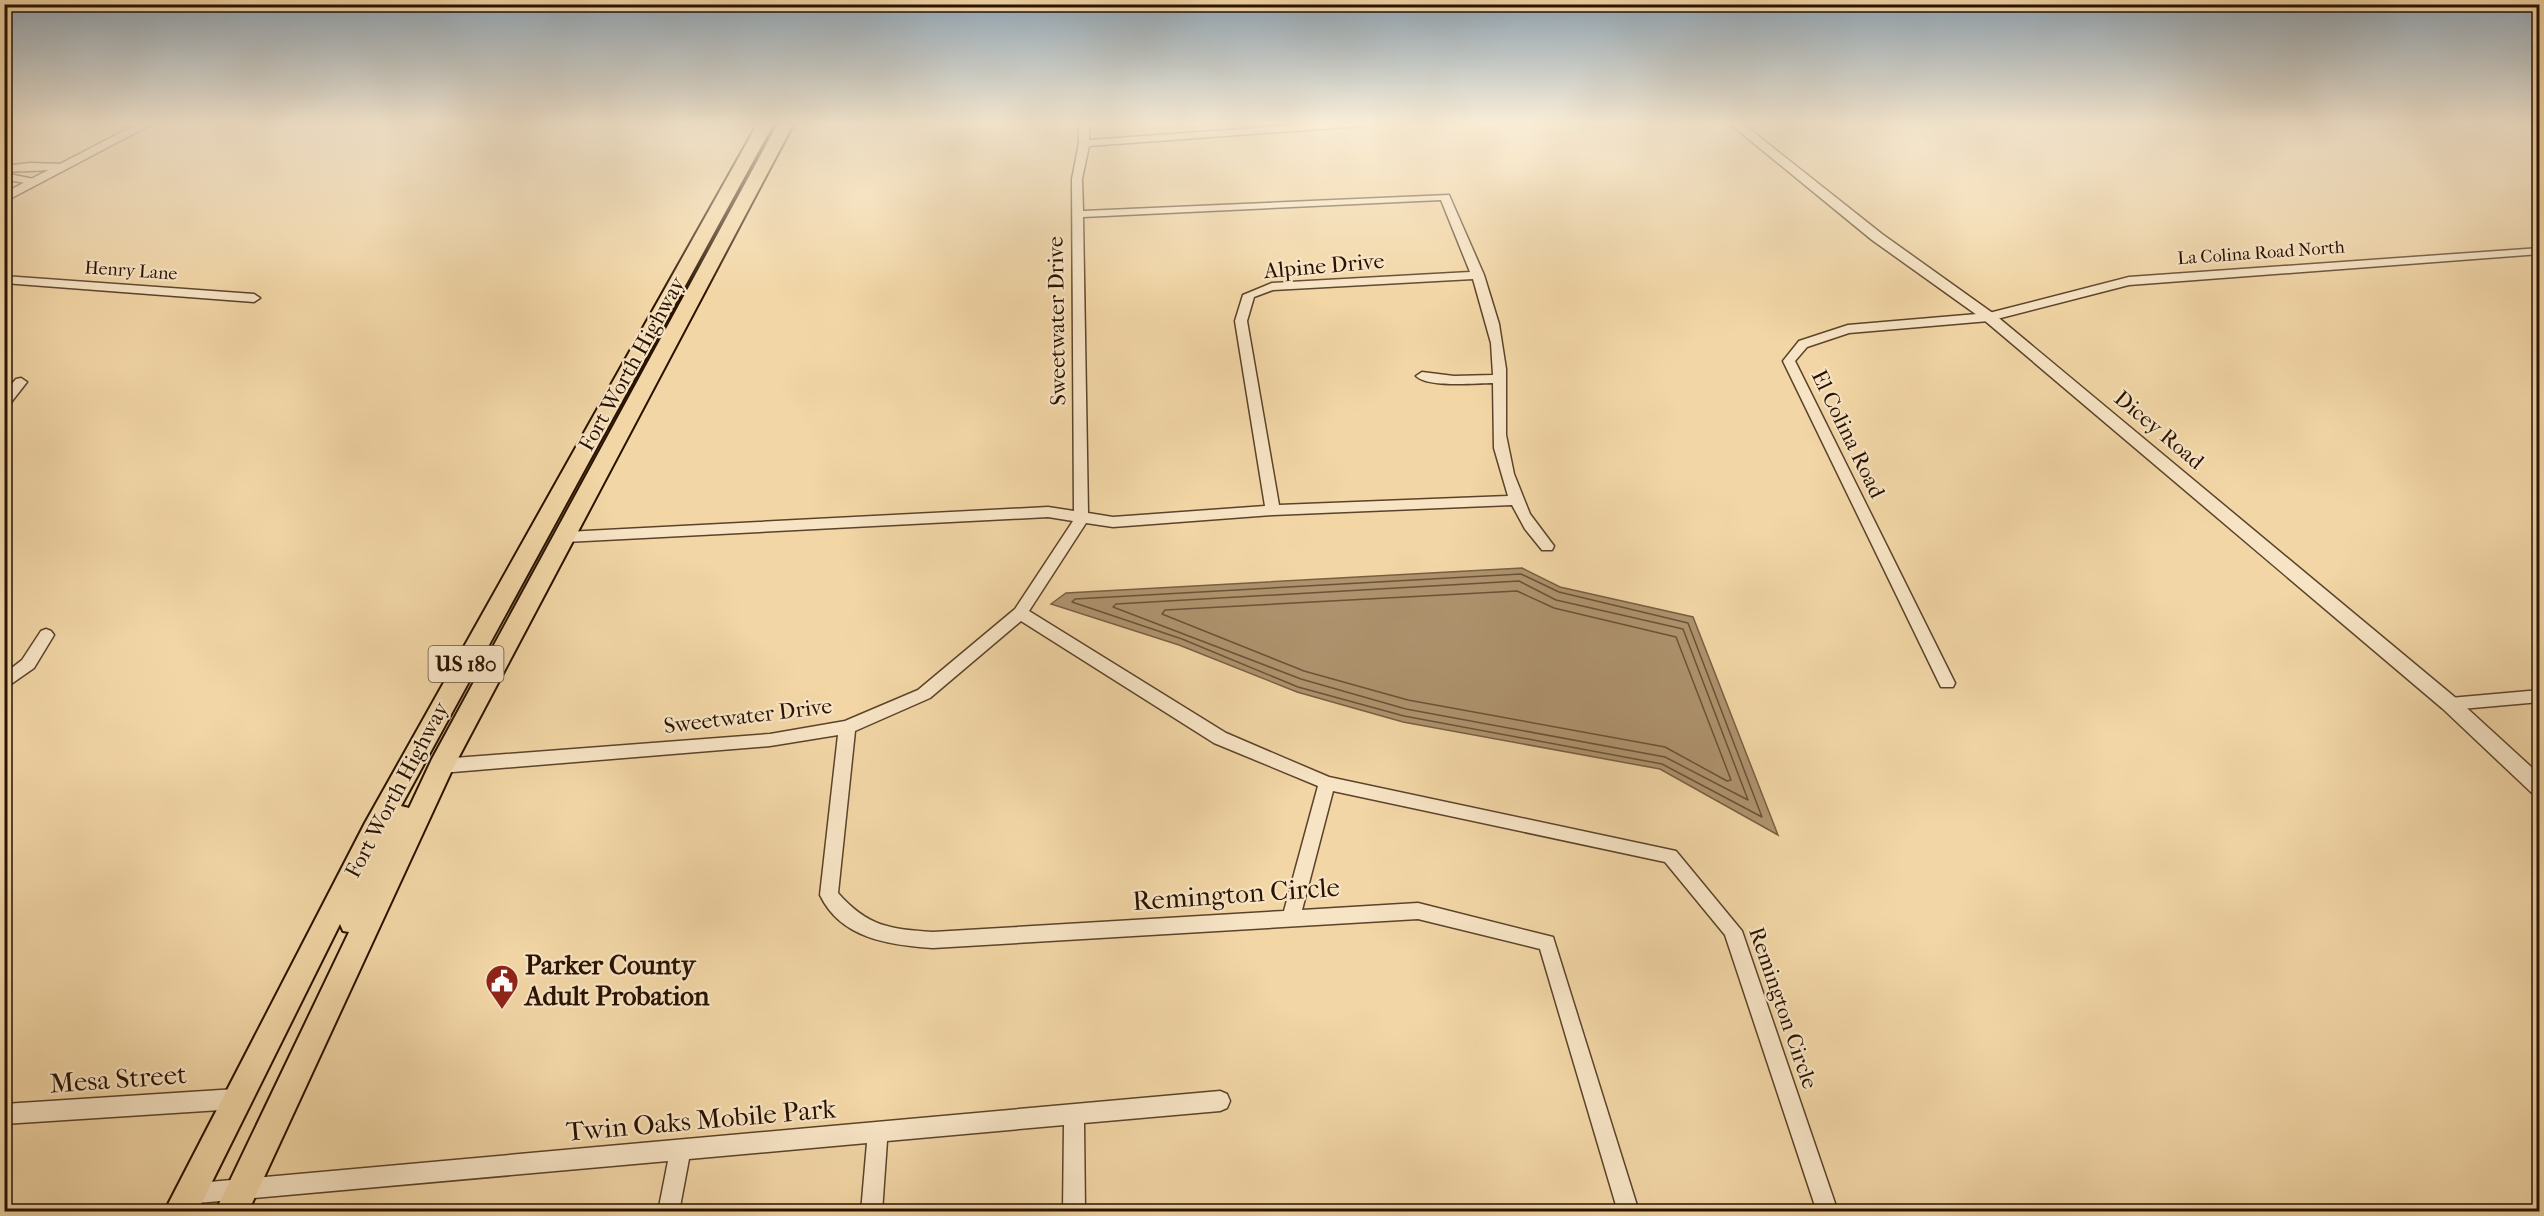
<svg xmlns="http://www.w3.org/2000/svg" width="2544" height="1216" viewBox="0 0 2544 1216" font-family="'IM FELL French Canon',serif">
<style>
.water{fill:#ae936e;stroke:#795f42;stroke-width:1.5}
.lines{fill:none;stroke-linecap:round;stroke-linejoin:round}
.shore{stroke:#6c5237;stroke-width:1.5}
.minor-casing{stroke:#5b432a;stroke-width:3}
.tertiary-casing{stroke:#5b432a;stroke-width:3}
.primary-casing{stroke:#291200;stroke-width:4}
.minor{fill:#f7e4c5;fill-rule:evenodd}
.tertiary{fill:#f7e4c5;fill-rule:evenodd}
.primary{fill:#f2d6a6;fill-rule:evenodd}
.labels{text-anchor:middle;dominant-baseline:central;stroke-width:4.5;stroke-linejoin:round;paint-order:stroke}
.far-street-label{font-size:18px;fill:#291200;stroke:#f7e4c5}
.shield{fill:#f7e4c5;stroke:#67513b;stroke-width:1.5}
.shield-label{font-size:21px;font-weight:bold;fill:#291200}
.street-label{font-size:22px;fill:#291200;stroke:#f7e4c5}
.near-street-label{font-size:27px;fill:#291200;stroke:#f7e4c5}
.near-poi-label{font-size:27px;font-weight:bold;fill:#291200;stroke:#f7e4c5;text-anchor:start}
</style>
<rect width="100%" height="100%" fill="#f2d6a6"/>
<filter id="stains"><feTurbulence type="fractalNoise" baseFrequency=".00333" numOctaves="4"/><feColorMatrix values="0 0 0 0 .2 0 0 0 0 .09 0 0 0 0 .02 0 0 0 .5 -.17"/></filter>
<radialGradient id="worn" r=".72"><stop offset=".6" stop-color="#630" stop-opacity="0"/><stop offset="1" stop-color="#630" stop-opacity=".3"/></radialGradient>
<polygon class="water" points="1522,568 1560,587 1693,617 1778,835 1660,769 1403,722 1297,692 1179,645 1051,604 1066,593"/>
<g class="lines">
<g class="shore">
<polygon points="1521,574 1559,592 1688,623 1762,817 1662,764 1404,716 1298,687 1182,639 1072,602 1075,599"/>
<polygon points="1519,581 1556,600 1683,629 1748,800 1665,757 1406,709 1301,679 1113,607 1116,604"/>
<polygon points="1517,591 1554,608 1676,637 1731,780 1727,781 1665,747 1408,700 1304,671 1162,614 1165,610"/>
</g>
<defs>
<g id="minor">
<path d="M1079,123h10v17l233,-17h45l-5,3 -273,20 -7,33 1,32 366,-16 35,80 15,49 7,45v66l8,39 16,40 24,32 -2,4h-10l-17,-21 -13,-24 -239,10 -160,12 -27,-4 -57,88 197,122 103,44 347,74 66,80 96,281h-21l-92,-277 -60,-73 -332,-71 -31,119 116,-7 135,34 86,275h-21l-78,-263 -122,-30 -485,29c-43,-3 -92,-9 -113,-53l18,-160 -68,11 -329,27 -6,-2 -2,-5 2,-5 6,-2 329,-25 75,-13 73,-31 97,-81 58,-88 -25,-4 -482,25 -7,-5 7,-5 482,-25 26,4 -2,-332 7,-36zM1441,200l29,72 -198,11 -29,12 -8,26 30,185 -152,11 -25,-4 -5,-296zM1473,279l18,64 2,32 -39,1 -32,-4 -6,4c12,12 60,7 77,7l1,65 14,48 -229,9 -32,-184 7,-24 19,-7zM1021,621l193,122 104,43 -34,125 -351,21c-43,-3 -65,-5 -95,-39l17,-162 75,-33z"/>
<path d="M30,163l33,1 5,3c-6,4 -51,4 -64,5v-6z"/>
<polygon points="4,173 39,180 40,182 35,185 4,179"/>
<polygon points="2540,248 2540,254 2129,285 1989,321 1849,333 1807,347 1795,361 1955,683 1953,687 1941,687 1939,683 1783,361 1799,341 1848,325 1989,313 2129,277"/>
<polygon points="4,276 254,294 260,298 254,302 4,283"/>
<polygon points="21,378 27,382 9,405 4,406 4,393 16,379"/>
<polygon points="46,629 51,631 54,635 34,668 4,689 4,674 22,660 41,631"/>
<polygon points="2540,690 2540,702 2450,710 2444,708 2442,704 2444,700 2450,698"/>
<polygon points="236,1089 243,1092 246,1099 243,1106 236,1109 4,1124 4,1104"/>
<polygon points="1220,1091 1227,1094 1230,1101 1227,1108 1220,1111 1084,1123 1085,1212 1063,1212 1064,1125 887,1141 882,1212 861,1212 867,1143 689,1159 679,1212 658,1212 668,1161 187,1204 180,1201 177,1194 180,1187 187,1184"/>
</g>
<g id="tertiary">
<polygon points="139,123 154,123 4,202 4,193"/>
<polygon points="1729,123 1742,123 1882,234 1994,314 2457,699 2540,775 2540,796 2533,794 2443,709 1984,320 1872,240"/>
</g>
<polygon id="primary" points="758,123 774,123 401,806 409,808 432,759 778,123 794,123 453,768 248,1212 215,1212 349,932 343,931 340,924 197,1212 164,1212 365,823"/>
</defs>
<use href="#minor" class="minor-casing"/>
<use href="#tertiary" class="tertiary-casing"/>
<use href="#primary" class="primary-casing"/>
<use href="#minor" class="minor"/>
<use href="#tertiary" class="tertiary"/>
<use href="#primary" class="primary"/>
</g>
<linearGradient id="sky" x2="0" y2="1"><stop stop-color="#91a7b7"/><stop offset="0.42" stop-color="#f9edd7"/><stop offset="1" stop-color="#f9edd7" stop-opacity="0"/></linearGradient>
<rect width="2544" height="293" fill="url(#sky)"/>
<defs>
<symbol id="civic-pin" viewBox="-11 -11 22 30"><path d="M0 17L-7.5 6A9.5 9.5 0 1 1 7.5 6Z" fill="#8f2418" stroke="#f7e4c5"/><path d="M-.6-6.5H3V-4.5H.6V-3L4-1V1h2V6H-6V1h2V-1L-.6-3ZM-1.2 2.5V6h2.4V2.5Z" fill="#fff"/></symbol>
</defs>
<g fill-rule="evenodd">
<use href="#civic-pin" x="483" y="962" width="38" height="52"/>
</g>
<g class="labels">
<g class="far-street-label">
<text transform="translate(2261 253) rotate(-4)">La Colina Road North</text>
<text transform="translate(131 271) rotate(4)">Henry Lane</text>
</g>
<rect class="shield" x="428.5" y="646" width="75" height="36" rx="4.5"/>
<g class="shield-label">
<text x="466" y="664">US 180</text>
</g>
<g class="street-label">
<text transform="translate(1324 266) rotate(-5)">Alpine Drive</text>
<text transform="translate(1057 321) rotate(-91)">Sweetwater Drive</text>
<text transform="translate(632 364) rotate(-61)">Fort Worth Highway</text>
<text transform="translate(2159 430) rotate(40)">Dicey Road</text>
<text transform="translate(1848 434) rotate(64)">El Colina Road</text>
<text transform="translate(748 716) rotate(-7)">Sweetwater Drive</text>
<text transform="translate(397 790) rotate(-62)">Fort Worth Highway</text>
<text transform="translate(1783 1008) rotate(71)">Remington Circle</text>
</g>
<g class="near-street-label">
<text transform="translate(1236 894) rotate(-4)">Remington Circle</text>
<text transform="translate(118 1079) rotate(-4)">Mesa Street</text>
<text transform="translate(701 1120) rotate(-5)">Twin Oaks Mobile Park</text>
</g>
<g class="near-poi-label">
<text x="525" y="965">Parker County<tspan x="525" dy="31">Adult Probation</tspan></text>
</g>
</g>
<rect width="2544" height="1216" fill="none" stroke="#f2d6a6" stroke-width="24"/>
<rect x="6" y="6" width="2532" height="1204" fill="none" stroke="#291200" stroke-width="3"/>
<rect x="12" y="12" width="2520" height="1192" fill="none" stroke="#291200" stroke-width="1.5"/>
<rect width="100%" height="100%" filter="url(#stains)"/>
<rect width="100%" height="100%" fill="url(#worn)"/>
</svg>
